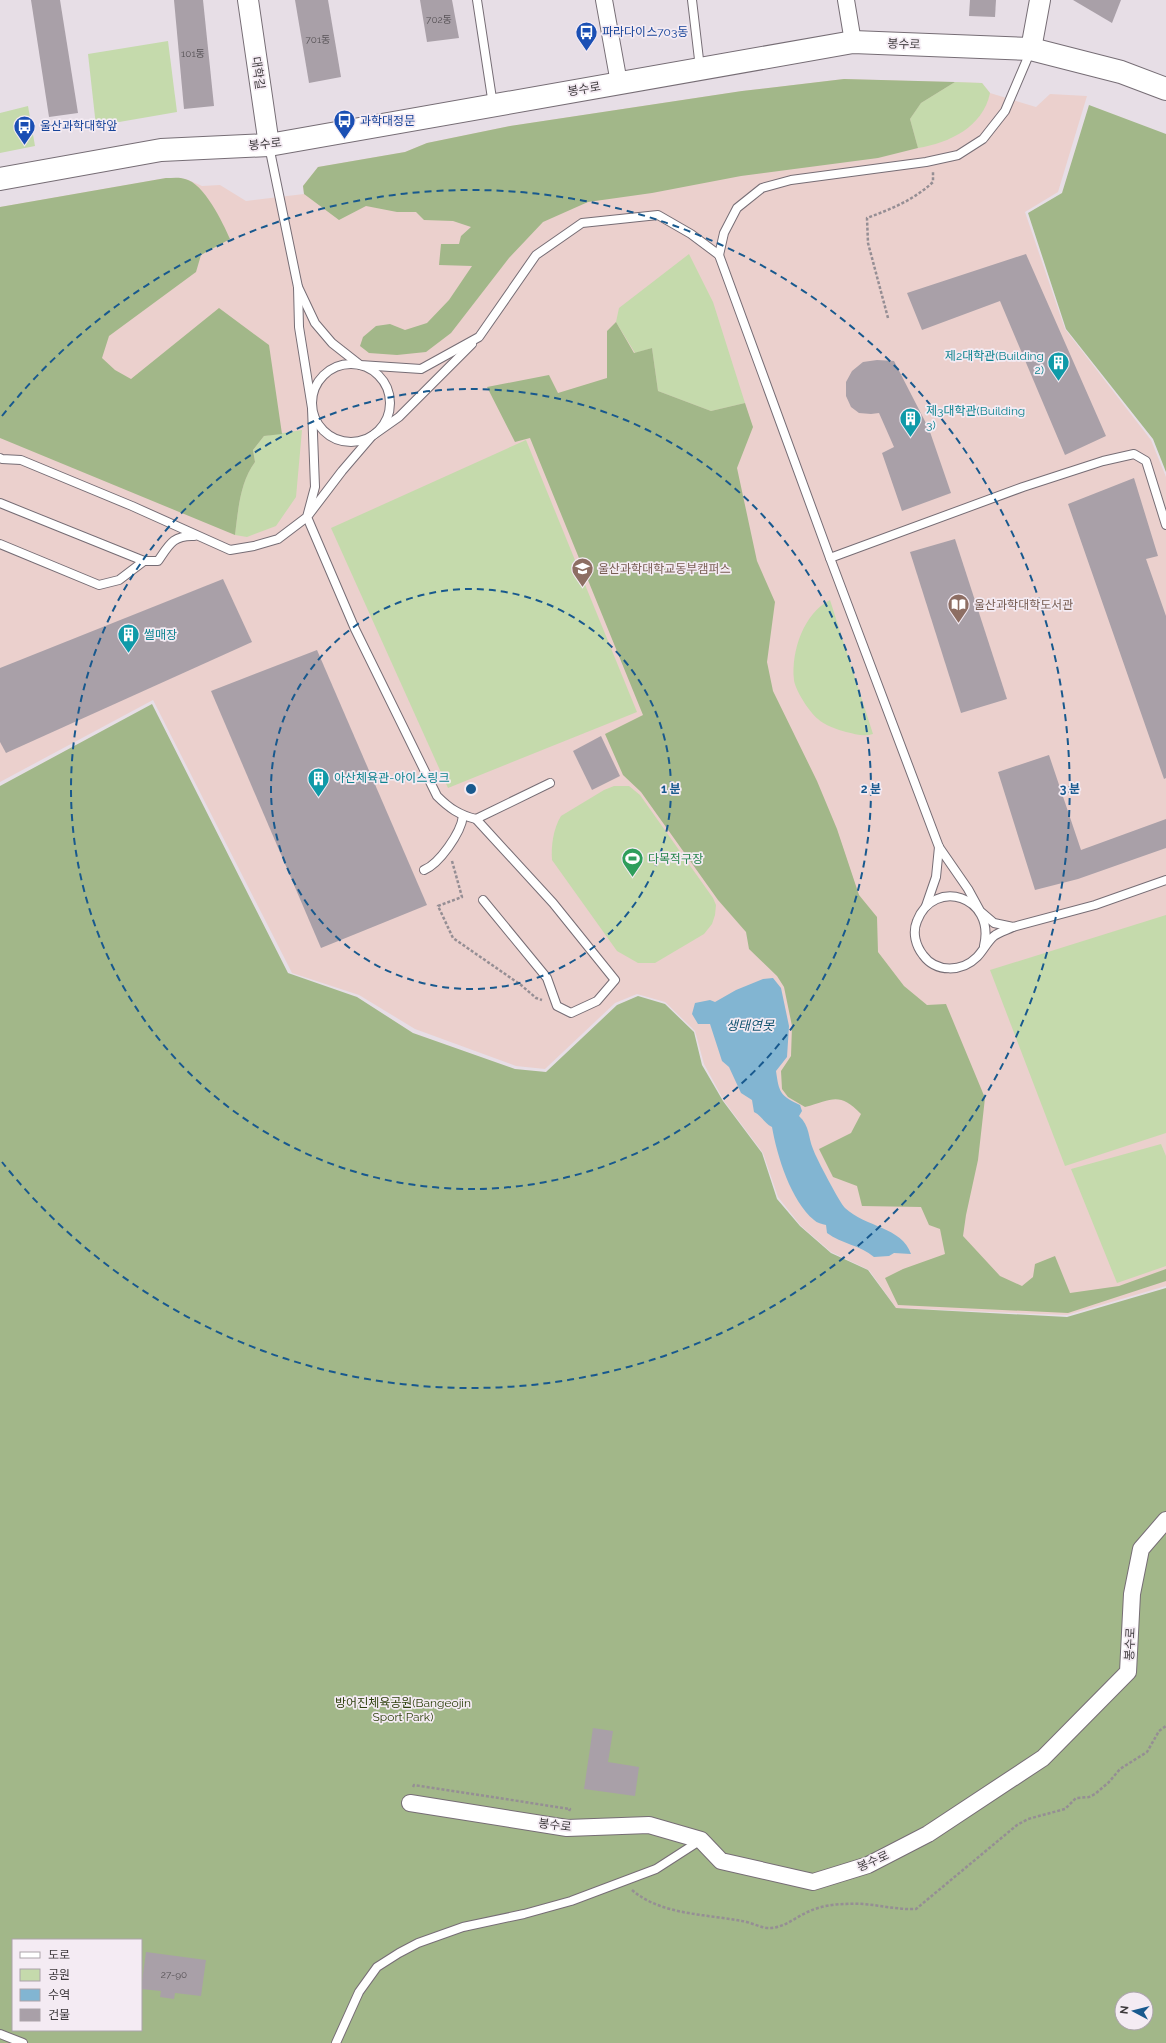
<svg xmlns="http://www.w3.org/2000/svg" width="1166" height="2043" viewBox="0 0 1166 2043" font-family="Raleway,'Noto Sans KR',sans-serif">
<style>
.education{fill:#ebd0cd}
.green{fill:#c5daac}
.forest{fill:#a2b789;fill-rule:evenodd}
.water{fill:#82b5d2}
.building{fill:#a9a0a8}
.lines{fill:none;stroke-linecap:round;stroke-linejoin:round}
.service-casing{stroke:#766d75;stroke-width:10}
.minor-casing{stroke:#766d75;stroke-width:18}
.tertiary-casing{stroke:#766d75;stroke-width:22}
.secondary-casing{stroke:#766d75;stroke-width:24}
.path{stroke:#958e94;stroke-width:2.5;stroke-dasharray:3 2;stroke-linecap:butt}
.service{stroke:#fff;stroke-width:8}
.minor{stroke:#fff;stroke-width:16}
.tertiary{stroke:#fff;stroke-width:20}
.secondary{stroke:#fff;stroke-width:22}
.ring{fill:none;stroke:#18598e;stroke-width:2;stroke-dasharray:7 5}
.labels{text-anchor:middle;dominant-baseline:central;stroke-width:3.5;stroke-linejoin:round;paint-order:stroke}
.number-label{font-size:10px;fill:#595458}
.transit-label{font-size:12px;fill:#164399;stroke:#f4ebf3;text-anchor:start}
.street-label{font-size:12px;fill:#3e3a3d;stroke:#f4ebf3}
.culture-label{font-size:12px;fill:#0d838f;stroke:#f4ebf3;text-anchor:start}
.education-label{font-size:12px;fill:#785e54;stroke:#f4ebf3;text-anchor:start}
.leisure-label{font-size:12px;fill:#27864d;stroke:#f4ebf3;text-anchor:start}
.park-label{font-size:12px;fill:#2e410e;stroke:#f4ebf3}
.water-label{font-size:13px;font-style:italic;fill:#145471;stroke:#f4ebf3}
.centre{fill:#18598e;stroke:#f4ebf3;stroke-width:2}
.ring-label{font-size:12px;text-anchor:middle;font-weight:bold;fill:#18598e;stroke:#f4ebf3;stroke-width:3.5;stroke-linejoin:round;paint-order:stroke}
</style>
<rect width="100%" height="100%" fill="#e7dee6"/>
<polygon class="education" points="844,79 982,83 990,93 1036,107 1050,94 1087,96 1058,192 1025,212 1065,329 1151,440 1166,477 1166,1286 1067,1315 896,1308 869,1270 831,1252 801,1226 778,1197 763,1153 724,1101 704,1064 695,1031 665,1002 637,994 615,1003 545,1069 516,1066 415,1029 359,995 292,973 153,700 0,782 0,207 166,178 186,179 202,186 220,185 246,201 304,194 303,186 318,167 405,152 427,143 510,126 742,91"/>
<g class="green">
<polygon points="168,41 177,112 96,126 88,54"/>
<path d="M955,82l27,1 8,10c-7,34 -41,50 -72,55l-8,-29 11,-16z"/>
<polygon points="28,106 35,146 0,153 0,113"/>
<polygon points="689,254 713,302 745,403 711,411 658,391 652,348 635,353 616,322 619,308"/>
<path d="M302,430l-6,67 -20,29 -29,11 -12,-2c3,-24 5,-53 20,-73l-2,-12 11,-14z"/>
<polygon points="526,440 637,712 448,788 331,528"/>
<path d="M830,600l43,134c-9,3 -18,0 -27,-2 -8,-2 -22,-7 -28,-13 -8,-6 -23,-29 -24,-39 -3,-29 10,-67 36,-80z"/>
<path d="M614,786h15l11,9 73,103 3,7 -1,10 -3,9 -8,10 -49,29h-17l-21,-12 -65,-91c-1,-14 1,-31 9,-44l43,-26z"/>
<polygon points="1166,915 1166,1133 1065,1166 990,970"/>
<polygon points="1161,1144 1166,1156 1166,1266 1117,1283 1071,1169"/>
</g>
<g class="forest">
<polygon points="844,79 955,82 921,103 910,119 918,148 878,158 741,176 652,193 588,202 543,222 509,258 451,333 426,352 397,355 369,353 360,346 363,337 376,326 390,324 405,330 427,323 449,300 472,266 439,265 441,244 459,244 461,236 471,227 453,221 424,220 416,212 397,212 366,206 339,220 304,194 303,186 318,167 405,152 427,143 510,126 742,91"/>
<polygon points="1089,105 1166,134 1166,472 1153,439 1066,329 1028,213 1062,193"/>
<path d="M166,178c6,0 14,-1 19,1 19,4 38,44 45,60l-29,16 -5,17 -87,64 -7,22 13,12 16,9 88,-71 50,37 13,89 -18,2 -11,14 2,12c-15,20 -17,49 -20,73l-235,-97v-231z"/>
<path d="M616,322l18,31 18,-5 6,43 53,20 34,-8 8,24 -16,41 20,93 18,41 -8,60 6,29 44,90 20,48 22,66 18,22 1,35 26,34 23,19 19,-1 39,94 -7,62 -12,55 -3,21 37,40 22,10 11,-9 2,-13 20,-8 15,37 49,-7 47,-17v12l-98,32 -170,-8 -13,-27 18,-9 42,-15 -5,-25 -11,-4 -8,-18 -59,-1 -5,-20 -24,-9 -14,-28 32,-16 10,-19c-22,-23 -29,-14 -56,-7l-17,-10 -6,-8 -1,-18 10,-15 1,-30 -8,-39 -7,-11 -28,-27 -3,-17 -28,-32 -77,-108 -18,-17 -18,-41 38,-19 -113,-277 -15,4 -28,-55 62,-12 9,18 49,-15v-47z"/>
<path d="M152,704l136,269 69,24 56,36 102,36 31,3 71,-67 21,-9 27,8 29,28 8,33 21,36 39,52 15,46 23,27 31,27 37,17 28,38 171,9 99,-29v755h-1166v-1257zM13,1940h128v90h-128zM1122,1999h24v24h-24z"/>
</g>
<path class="water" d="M763,979l10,-1 8,10 8,38 -2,31 -11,14c3,21 4,25 24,34l2,6 -3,5c11,10 9,21 14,33 3,9 27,54 32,59 20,19 57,19 66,46l-17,-1 -5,3 -15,1c-14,-12 -32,-13 -47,-24l-1,-8c-4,-1 -9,-2 -12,-5 -23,-19 -37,-64 -42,-93 -8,-4 -10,-11 -18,-15l-2,-12 -11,-7 -12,-26 -7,-6 -12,-37h-12l-6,-10 3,-11 15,-3 5,2 21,-12z"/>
<g class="building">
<polygon points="31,0 60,0 78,113 49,117"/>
<polygon points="174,0 203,0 214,106 184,109"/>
<polygon points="295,0 328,0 341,77 309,83"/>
<polygon points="420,0 452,0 459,38 427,42"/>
<polygon points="970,0 996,0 995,17 969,16"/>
<polygon points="1073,0 1121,0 1112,23"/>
<polygon points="1026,254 1106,436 1065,455 1000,301 922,330 907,293"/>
<polygon points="877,360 894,361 929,429 951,493 902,511 882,453 894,447 879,413 871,414 859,413 851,407 846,396 846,382 852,371 863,362"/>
<polygon points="1134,478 1158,556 1146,559 1166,616 1166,778 1164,779 1068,504"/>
<polygon points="955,539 1007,699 961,713 910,552"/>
<polygon points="223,579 252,642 6,753 0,742 0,668"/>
<polygon points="317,650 427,905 321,948 211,691"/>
<polygon points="601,736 620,776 592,790 573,751"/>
<polygon points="1049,755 1081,850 1166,819 1166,848 1078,879 1035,890 998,772"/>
<polygon points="593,1728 613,1731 608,1762 639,1767 635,1796 584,1789"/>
<polygon points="146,1952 206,1960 201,1996 175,1993 174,1999 160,1997 161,1991 141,1989"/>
</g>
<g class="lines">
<defs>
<g id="service">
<polyline points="477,0 493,105"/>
<polyline points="692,0 700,68"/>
<polyline points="719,255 724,233 737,208 762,188 791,180 926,162 958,155 983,139 1005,111 1031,50"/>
<polyline points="298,287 315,323 332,343 360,365 421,369 479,337 536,255 582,223 658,215 691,234 719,255 830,558 939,847 968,889 980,911 994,923 1013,927 1095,905 1166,880"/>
<path d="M472,344l-73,73 -27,19 -30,35 -35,46 48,112 82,167c12,12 22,19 39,23l74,-36"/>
<circle cx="351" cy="403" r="39"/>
<polyline points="0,458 2,459 21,460 132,506 230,550 254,546 278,539 307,517 315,487 312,408 299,327 298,287 269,146"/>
<path d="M0,503l144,58h14c11,-16 15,-26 36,-25"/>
<polyline points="0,544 99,585 119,580 144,561"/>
<polyline points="830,558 1023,487 1103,461 1134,454 1146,461 1166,525"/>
<polyline points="476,819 553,903 615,980 597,1001 571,1013 557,1006 547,978 483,900"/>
<path d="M424,870c15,-6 37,-37 39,-54"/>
<polyline points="926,906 936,877 939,847"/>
<path d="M984,946c12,-50 -50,-69 -67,-25 -5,12 -1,25 6,34 13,18 39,17 54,2 6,-6 10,-15 17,-21 5,-4 13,-6 19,-9"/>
<polyline points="0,2034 23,2043"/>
<polyline points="336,2043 359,1992 377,1967 399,1953 418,1943 463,1927 524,1914 571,1901 656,1869 701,1840"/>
</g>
<g id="minor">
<polyline points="604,0 619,83"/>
<polyline points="846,0 853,42"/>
<polyline points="410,1803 567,1828 649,1825 701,1840 721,1861 813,1882 868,1865 928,1834 1043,1758 1128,1672 1132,1594 1141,1549 1166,1520"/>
</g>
<g id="tertiary">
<polyline points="248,0 269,145"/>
<polyline points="1031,49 1040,0"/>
</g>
<polyline id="secondary" points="0,179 161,150 269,145 853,42 1031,49 1121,72 1166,89"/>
</defs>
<use href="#service" class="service-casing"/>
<use href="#minor" class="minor-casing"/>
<use href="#tertiary" class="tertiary-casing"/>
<use href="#secondary" class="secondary-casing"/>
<g class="path">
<path d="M888,318l-20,-75 -1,-25c24,-9 47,-18 66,-36v-10"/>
<polyline points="452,861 462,897 438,906 453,938 521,985 536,998 542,1000"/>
<polyline points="413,1787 414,1785 570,1809 569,1811"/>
<path d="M632,1890c29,25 73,24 110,31 9,1 20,8 29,7 15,-1 26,-12 39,-17 11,-5 25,-7 36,-7 24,-2 46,6 70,5l101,-84 11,-6 37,-10 11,-11 13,-1 6,-3 14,-12 11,-13 27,-17 12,-21 7,-5"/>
</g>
<use href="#service" class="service"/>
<use href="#minor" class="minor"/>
<use href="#tertiary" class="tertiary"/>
<use href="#secondary" class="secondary"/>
</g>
<g class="ring">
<circle cx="471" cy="789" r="200"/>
<circle cx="471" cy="789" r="400"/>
<path d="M2 416A599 599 0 1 1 2 1162"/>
</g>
<defs>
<symbol id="bus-pin" viewBox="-11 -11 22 30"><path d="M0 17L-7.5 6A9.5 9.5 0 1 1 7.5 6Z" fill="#1a4fb4" stroke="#f4ebf3"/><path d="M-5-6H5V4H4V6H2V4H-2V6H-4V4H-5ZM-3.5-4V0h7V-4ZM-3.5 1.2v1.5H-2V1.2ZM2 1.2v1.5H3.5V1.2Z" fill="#fff"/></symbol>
<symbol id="building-pin" viewBox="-11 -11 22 30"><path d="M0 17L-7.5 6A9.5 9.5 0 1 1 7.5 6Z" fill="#0f9aa8" stroke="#f4ebf3"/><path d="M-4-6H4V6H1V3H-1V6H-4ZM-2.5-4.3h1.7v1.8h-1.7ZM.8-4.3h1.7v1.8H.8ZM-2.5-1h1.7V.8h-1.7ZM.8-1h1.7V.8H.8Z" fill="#fff"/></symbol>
<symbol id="university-pin" viewBox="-11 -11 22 30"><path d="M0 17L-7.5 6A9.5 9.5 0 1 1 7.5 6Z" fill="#8d6e63" stroke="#f4ebf3"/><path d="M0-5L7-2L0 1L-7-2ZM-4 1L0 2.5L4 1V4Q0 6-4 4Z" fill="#fff"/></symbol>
<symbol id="library-pin" viewBox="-11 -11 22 30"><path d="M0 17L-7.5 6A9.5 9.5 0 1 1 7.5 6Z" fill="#8d6e63" stroke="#f4ebf3"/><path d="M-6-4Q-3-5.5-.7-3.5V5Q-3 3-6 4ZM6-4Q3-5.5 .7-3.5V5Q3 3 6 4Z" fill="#fff"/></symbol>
<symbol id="stadium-pin" viewBox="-11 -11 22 30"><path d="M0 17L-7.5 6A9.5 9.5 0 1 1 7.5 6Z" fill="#2e9e5b" stroke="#f4ebf3"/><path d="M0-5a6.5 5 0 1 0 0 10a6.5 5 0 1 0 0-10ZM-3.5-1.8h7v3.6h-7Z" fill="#fff"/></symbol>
</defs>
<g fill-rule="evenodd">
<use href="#bus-pin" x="574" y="20" width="25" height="34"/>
<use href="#bus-pin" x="332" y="108" width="25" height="34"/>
<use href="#bus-pin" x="12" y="114" width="25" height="34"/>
<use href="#building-pin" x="1046" y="350" width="25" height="34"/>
<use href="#building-pin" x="898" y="406" width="25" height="34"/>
<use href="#university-pin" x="570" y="556" width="25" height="34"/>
<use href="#library-pin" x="946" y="592" width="25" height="34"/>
<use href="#building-pin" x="116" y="622" width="25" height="34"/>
<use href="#building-pin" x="306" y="766" width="25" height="34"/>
<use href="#stadium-pin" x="620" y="846" width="25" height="34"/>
</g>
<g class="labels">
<g class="number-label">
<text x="439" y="19">702동</text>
<text x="318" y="39">701동</text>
<text x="193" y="53">101동</text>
<text x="174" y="1974">27-90</text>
</g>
<g class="transit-label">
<text x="602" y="32">파라다이스703동</text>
<text x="360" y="121">과학대정문</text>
<text x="40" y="126">울산과학대학앞</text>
</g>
<g class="street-label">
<text transform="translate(904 44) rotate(2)">봉수로</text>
<text transform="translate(258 73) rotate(82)">대학길</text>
<text transform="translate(584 89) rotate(-10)">봉수로</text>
<text transform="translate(265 144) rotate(-6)">봉수로</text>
<text transform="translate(1130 1644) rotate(-87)">봉수로</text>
<text transform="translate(555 1825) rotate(7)">봉수로</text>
<text transform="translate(873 1861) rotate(-24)">봉수로</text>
</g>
<g class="culture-label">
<text x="1044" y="356" text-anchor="end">제2대학관(Building<tspan x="1044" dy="14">2)</tspan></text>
<text x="926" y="411">제3대학관(Building<tspan x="926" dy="14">3)</tspan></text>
<text x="144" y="635">썰매장</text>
<text x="334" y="778">아산체육관-아이스링크</text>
</g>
<g class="education-label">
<text x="598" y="569">울산과학대학교동부캠퍼스</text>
<text x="974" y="605">울산과학대학도서관</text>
</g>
<g class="leisure-label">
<text x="648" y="859">다목적구장</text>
</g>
<g class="park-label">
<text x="403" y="1703">방어진체육공원(Bangeojin<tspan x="403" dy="14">Sport Park)</tspan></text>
</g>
<g class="water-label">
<text x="750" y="1025">생태연못</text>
</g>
</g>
<circle cx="471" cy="789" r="6" class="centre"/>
<g class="ring-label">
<text x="671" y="793">1 분</text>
<text x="871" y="793">2 분</text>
<text x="1070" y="793">3 분</text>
</g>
<rect x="12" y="1939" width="130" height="92" fill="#f4ebf3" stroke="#aba4aa"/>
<rect x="20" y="1952" width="20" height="6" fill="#ffffff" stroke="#aba4aa"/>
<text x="48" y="1959" font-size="12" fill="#3e3a3d">도로</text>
<rect x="20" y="1969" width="20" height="12" fill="#c5daac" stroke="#aba4aa"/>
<text x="48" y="1979" font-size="12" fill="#3e3a3d">공원</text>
<rect x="20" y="1989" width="20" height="12" fill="#82b5d2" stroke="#aba4aa"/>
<text x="48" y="1999" font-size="12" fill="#3e3a3d">수역</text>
<rect x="20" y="2009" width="20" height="12" fill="#a9a0a8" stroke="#aba4aa"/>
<text x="48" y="2019" font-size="12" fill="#3e3a3d">건물</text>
<g transform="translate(1134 2011) rotate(277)"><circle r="19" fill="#f4ebf3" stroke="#aba4aa"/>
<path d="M0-3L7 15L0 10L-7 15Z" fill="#18598e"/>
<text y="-6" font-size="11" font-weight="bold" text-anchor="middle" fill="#3e3a3d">N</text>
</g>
</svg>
